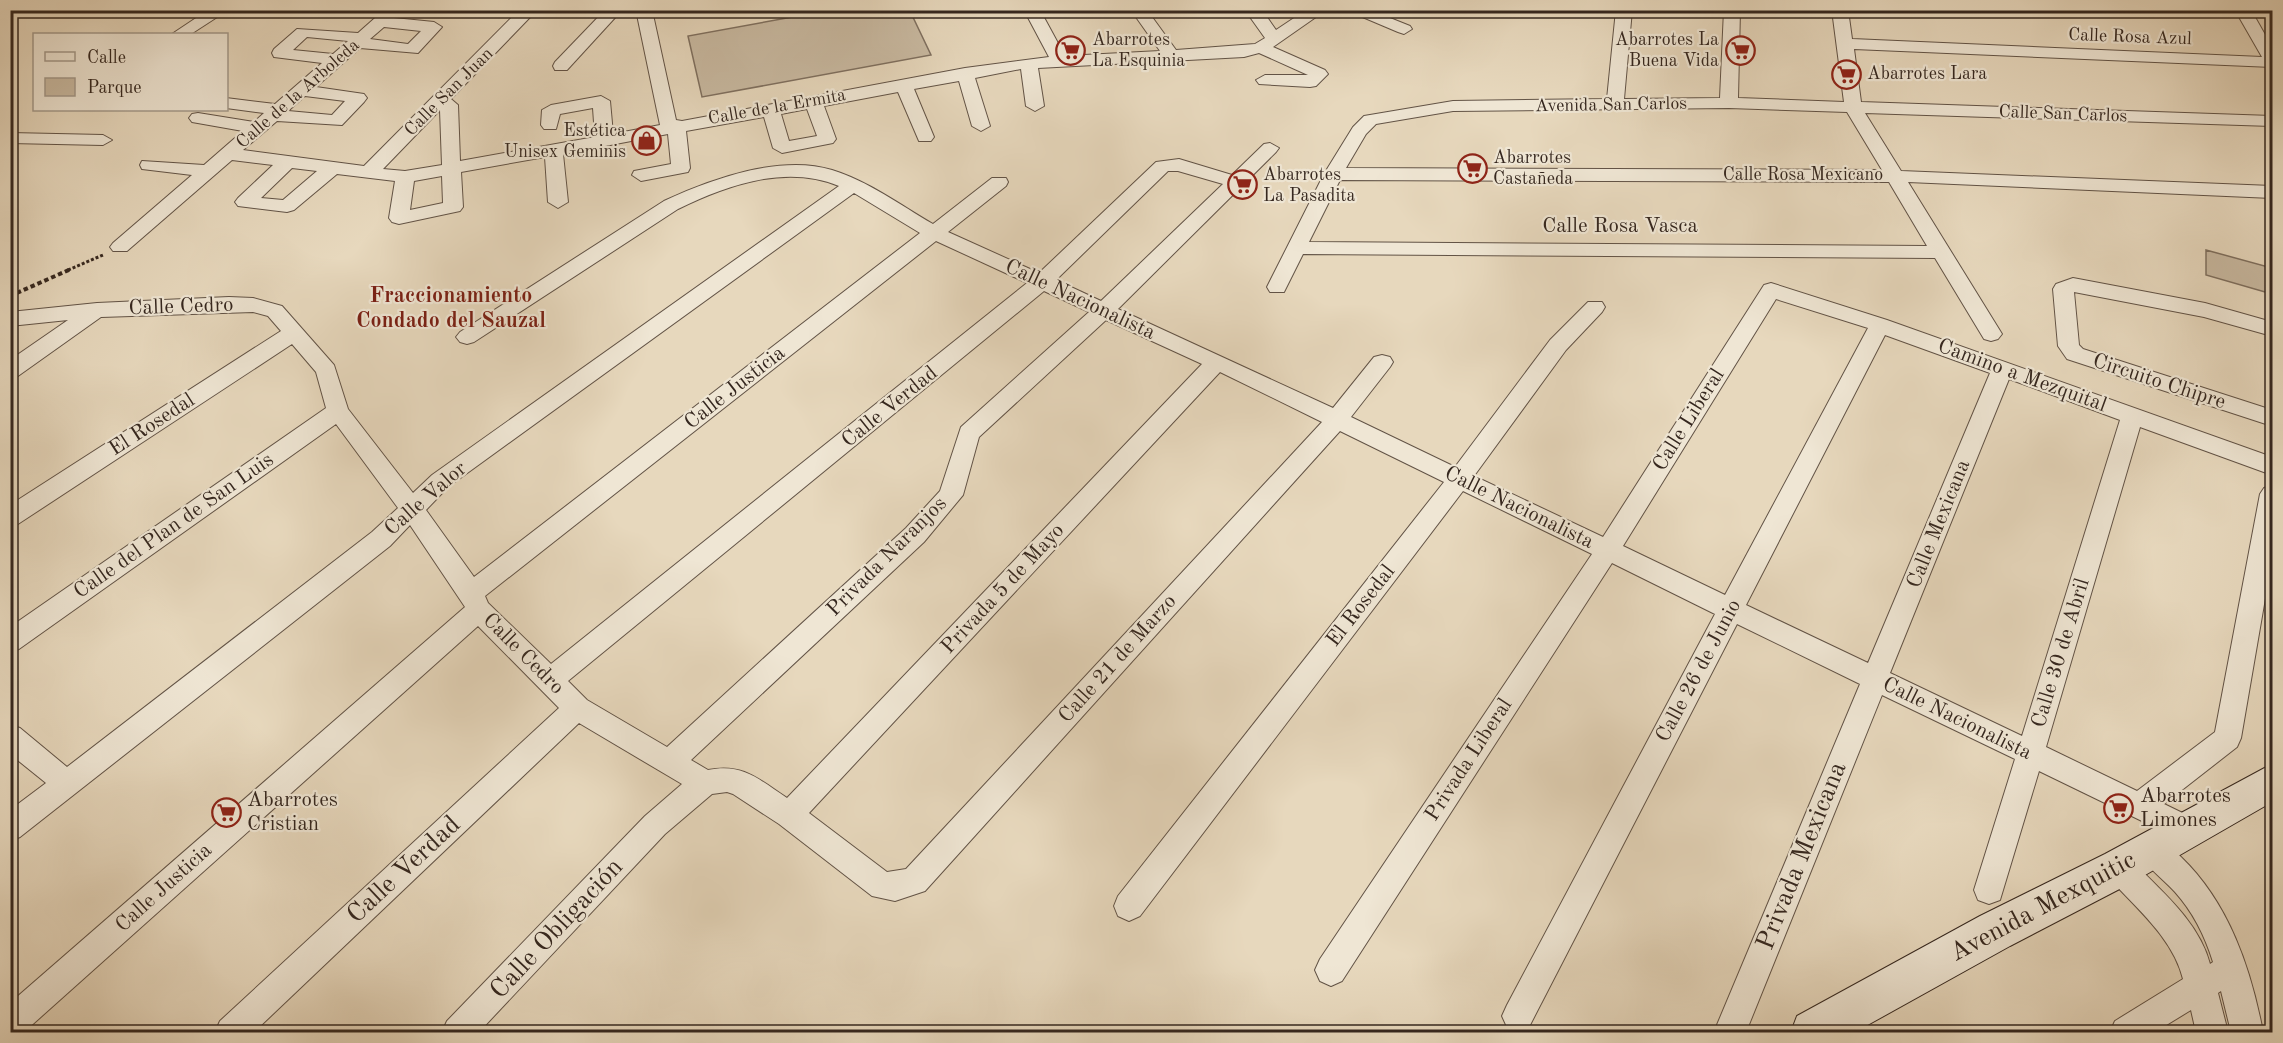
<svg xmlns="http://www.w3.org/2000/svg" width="2283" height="1043" viewBox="0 0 2283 1043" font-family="'Old Standard TT',serif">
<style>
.green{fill:#c9baa2;stroke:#7f7060;stroke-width:1.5}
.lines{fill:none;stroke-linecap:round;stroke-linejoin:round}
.minor-casing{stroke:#625346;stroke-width:2}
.secondary-casing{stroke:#35271f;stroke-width:2}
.path-far1{stroke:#35271f;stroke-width:3;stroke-dasharray:3 2;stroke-linecap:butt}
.path{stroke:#35271f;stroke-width:4;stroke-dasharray:4.5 3;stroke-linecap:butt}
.minor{fill:#efe6d4;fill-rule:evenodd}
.secondary{fill:#efe6d4;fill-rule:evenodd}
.labels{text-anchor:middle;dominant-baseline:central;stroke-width:4.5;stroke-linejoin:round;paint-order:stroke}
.far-street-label{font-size:18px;fill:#35271f;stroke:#efe6d4}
.far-poi-label{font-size:18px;fill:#35271f;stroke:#efe6d4;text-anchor:start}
.street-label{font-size:21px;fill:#35271f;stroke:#efe6d4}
.poi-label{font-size:21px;fill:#35271f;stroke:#efe6d4;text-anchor:start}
.neighbourhood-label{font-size:22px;font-weight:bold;fill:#7a1f14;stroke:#efe6d4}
.near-street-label{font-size:26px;fill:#35271f;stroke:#efe6d4}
</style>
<rect width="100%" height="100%" fill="#e7d8bd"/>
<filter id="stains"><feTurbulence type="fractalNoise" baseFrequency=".00333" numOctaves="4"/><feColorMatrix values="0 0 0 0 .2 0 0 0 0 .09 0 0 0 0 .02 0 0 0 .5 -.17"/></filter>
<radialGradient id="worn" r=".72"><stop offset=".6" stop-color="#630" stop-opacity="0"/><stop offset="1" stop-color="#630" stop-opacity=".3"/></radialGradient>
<g class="green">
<polygon points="831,10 910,11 931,55 702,97 688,36"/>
<polygon points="2206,250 2272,268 2272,294 2206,275"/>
</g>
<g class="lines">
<defs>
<g id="minor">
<polygon points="208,10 228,10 191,34 172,34"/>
<path d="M384,10h18l-8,8 40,4 8,5 -24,26 -58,-5 -44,39 48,7 3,4 -3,4 -22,23 -65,-4 -34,29 121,16 155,-156h18l-86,89 7,6 2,56 135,-24 -2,-29 -33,6 -4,15h-12l-3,-4 1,-15 9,-5 50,-9 9,5 3,33 47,-9 -24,-115h16l24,110 6,1 283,-53 84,-11 -25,-47h16l25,46 95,-5 -29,-41h16l29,40 79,-6 10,-6 -20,-28h17l14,20 30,-20h20l-53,37 52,23 3,4 -12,12 -6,1 -51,-3 -3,-4 9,-5h43l-49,-22 -15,4 -206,11 6,38 -9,5 -9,-5 -5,-37 -46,9 15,48 -9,5 -9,-5 -13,-45 -45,8 20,48 -3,4h-12l-21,-49 -74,14 12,33 -3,4 -51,10 -9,-5 -9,-31 -78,14 4,37 -2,4 -47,9 -9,-6 2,-4 37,-7 -3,-30 -105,20 5,48 -10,6 -10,-6 -3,-45 -84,15 2,35 -3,4 -61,13 -7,-2 -3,-4 6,-37 -58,-7 -43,36 -7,2 -49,-6 -3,-4 3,-4 35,-33 -41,-5 -105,91h-14l-3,-4 3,-4 79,-68 -50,-6 -2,-4 2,-4 62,4 39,-34 -51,-9 -3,-4 3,-4 6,-1 56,9 10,-9 -38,-5v-10l49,6 47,-41 -48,-6 -2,-4 2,-4 23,-20 61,4zM384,27l37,4 -13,13 -38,-5zM307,37l41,4 -15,13 -40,-4zM305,96l40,5 -13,14 -44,-4zM807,109l10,27 -28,5 -8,-27zM440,110l2,55 -37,6 -22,-2zM292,168l25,3 -34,29 -22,-2zM442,176l1,27 -33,7 4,-29z"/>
<polygon points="605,10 622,10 567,70 555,70 553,66 555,62"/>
<polygon points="1346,10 1370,10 1410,26 1412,29 1404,34 1398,32"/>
<path d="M1616,10h16l-8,89 96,-1 4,-88h16l-2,88 106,4 -12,-92h16l4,29 410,18 -27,-47h16l21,37v20l-418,-18 7,53 411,14v10l-407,-13 36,58 371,15v12l-364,-16 94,152 -4,5 -7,2 -7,-2 -49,-81 -632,-4 -19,38h-14l-3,-5 57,-113 29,-47 11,-11 89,-15 154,-2zM1729,108l118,4 35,58 -536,-2 20,-34 10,-10 77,-13zM1340,180l549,2 38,64 -618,-4z"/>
<polygon points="10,133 103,135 112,140 103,145 10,143"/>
<path d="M1270,143l9,5 -3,4 -158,157 215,99 41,-51 8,-2 8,2 3,5 -3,5 -39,50 104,50 95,-127 38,-38h14l3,5 -3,5 -36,38 -92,126 129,61 161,-252 7,-2 116,37 385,137v18l-132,-48 -94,320 91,44 78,-59 45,-238 4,-6 8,-3v73l-31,180 -4,9 -73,57 33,16 4,9 -4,9 -10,4 -10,-4 -138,-67 -39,129 -11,4 -11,-4 -4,-10 41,-131 -133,-64 -136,337h-32l146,-348 -123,-60 -208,403 -11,5 -11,-5 -5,-11 5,-11 208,-391 -103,-51 -270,418 -11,5 -11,-5 -5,-11 5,-11 272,-405 -129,-63 -323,425 -11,5 -11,-5 -4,-10 4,-10 326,-414 -104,-51 -415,460 -30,10 -23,-5 -93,-72 -46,-30 -6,-2 -15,2 -47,40 -186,198h-37l5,-11 198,-205 37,-32 -103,-61 -325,309h-39l5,-11 339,-313 -81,-82 -454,406h-14v-29l455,-396 -55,-82 -20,21 -370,291 -10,4v-31l36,-27 -36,-29v-29l10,3 47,39 305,-235 26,-24 -62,-84 -317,225 -9,3v-25l316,-219 -10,-36 -24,-28 -274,180 -8,2v-21l271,-174 -13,-15 -15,-4 -152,5 -83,59 -8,2v-18l58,-40 -58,6v-14l87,-9 132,-6 24,1 29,8 52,59 14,44 65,84 19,-18 407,-289c-53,-22 -112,-1 -161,23l-204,133 -7,2 -7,-2 -4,-5 4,-5 204,-131c47,-22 117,-47 168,-31 36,11 68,35 101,54l59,-46h14l2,4 -2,4 -58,46 91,41 117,-111 23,-3 53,16 32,-31zM1168,171h10l45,13 -122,117 -45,-21zM854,193l66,40 -446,344 -48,-67 22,-23zM936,241l91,42 -476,381 -63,-61 -3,-7zM1044,291l45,21 -128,115 -21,64 -34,37 -239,219 -80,-47 -19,-19zM1776,299l92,29 -143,267 -102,-49zM1106,320l96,44 -415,434c-29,-19 -44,-35 -79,-28l-17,-10 233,-218 39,-47 16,-58zM1885,335l105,38 -122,290 -122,-58zM1220,372l102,50 -416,447 -19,3 -78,-59zM2009,379l111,41 -98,316 -132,-63z"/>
<polygon points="2073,278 2205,303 2272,322 2272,336 2204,317 2074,292 2079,345 2083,349 2272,410 2272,426 2067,359 2058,346 2053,289 2056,284"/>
<path d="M2152,835c12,5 20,13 29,22 48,46 70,112 82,175h-32l-10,-41 -3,2 10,39h-32l-5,-22 -36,22h-45l5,-11 68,-42c-10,-41 -47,-71 -74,-101l-5,-10 5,-10 10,-4 10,4c30,31 70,63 81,106l3,-2c-8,-26 -20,-50 -38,-70 -13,-14 -30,-26 -38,-43l5,-10z"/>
</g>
<polygon id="secondary" points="2272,764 2272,802 2133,882 2010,946 1855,1032 1791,1032 1797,1016 1980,916 2105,854"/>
</defs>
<use href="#minor" class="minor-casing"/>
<use href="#secondary" class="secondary-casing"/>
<polyline class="path-far1" points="68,270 103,255"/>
<polyline class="path" points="10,296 71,269"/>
<use href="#minor" class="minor"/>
<use href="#secondary" class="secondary"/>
</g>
<defs>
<symbol id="supermarket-ring" viewBox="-11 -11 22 22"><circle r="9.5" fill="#efe6d4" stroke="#8f2418" stroke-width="1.5"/><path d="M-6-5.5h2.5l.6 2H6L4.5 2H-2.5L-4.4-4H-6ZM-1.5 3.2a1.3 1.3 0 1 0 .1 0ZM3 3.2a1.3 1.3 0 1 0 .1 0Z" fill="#8f2418"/></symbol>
<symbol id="shop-ring" viewBox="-11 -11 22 22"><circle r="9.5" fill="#efe6d4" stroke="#8f2418" stroke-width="1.5"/><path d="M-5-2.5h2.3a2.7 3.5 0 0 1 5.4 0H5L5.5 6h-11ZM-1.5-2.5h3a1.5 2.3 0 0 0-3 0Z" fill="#8f2418"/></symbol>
</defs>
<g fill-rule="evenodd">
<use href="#supermarket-ring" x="1054" y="34" width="33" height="33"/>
<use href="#supermarket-ring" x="1724" y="34" width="33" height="33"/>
<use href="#supermarket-ring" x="1830" y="58" width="33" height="33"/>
<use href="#shop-ring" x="630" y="124" width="33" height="33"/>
<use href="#supermarket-ring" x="1456" y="152" width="33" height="33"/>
<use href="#supermarket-ring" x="1226" y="168" width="33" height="33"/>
<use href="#supermarket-ring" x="2102" y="792" width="33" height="33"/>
<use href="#supermarket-ring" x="210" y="796" width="33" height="33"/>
</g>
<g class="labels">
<g class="far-street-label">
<text transform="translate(2130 37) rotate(2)">Calle Rosa Azul</text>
<text transform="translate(449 92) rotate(-45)">Calle San Juan</text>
<text transform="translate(298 94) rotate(-41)">Calle de la Arboleda</text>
<text transform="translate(1611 105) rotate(-1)">Avenida San Carlos</text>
<text transform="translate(777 107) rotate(-10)">Calle de la Ermita</text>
<text transform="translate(2063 114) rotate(2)">Calle San Carlos</text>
<text x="1803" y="175">Calle Rosa Mexicano</text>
</g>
<g class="far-poi-label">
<text x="1092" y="40">Abarrotes<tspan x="1092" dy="21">La Esquinia</tspan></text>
<text x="1719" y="40" text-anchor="end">Abarrotes La<tspan x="1719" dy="21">Buena Vida</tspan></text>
<text x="1867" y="74">Abarrotes Lara</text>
<text x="626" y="131" text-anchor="end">Estética<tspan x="626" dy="21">Unisex Geminis</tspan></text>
<text x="1493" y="158">Abarrotes<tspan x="1493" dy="21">Castañeda</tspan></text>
<text x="1263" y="175">Abarrotes<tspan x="1263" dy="21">La Pasadita</tspan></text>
</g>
<g class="street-label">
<text x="1620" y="226">Calle Rosa Vasca</text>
<text transform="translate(1080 300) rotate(25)">Calle Nacionalista</text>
<text transform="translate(181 307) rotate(-2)">Calle Cedro</text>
<text transform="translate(2022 376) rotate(20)">Camino a Mezquital</text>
<text transform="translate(2159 382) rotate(18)">Circuito Chipre</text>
<text transform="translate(735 388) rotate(-38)">Calle Justicia</text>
<text transform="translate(890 407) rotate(-39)">Calle Verdad</text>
<text transform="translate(1689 420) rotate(-58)">Calle Liberal</text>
<text transform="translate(152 425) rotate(-33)">El Rosedal</text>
<text transform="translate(426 499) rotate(-41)">Calle Valor</text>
<text transform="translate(1519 508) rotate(26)">Calle Nacionalista</text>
<text transform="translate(1939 524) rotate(-68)">Calle Mexicana</text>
<text transform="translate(174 526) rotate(-35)">Calle del Plan de San Luis</text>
<text transform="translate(887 557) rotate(-45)">Privada Naranjos</text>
<text transform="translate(1003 589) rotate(-47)">Privada 5 de Mayo</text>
<text transform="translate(1361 606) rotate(-52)">El Rosedal</text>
<text transform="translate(2061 653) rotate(-73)">Calle 30 de Abril</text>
<text transform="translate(523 654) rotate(45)">Calle Cedro</text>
<text transform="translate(1118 659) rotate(-48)">Calle 21 de Marzo</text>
<text transform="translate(1699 671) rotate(-62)">Calle 26 de Junio</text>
<text transform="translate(1957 719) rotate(26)">Calle Nacionalista</text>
<text transform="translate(1469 760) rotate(-57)">Privada Liberal</text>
<text transform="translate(164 888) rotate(-42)">Calle Justicia</text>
</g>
<g class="poi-label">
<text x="2140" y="796">Abarrotes<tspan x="2140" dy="24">Limones</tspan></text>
<text x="247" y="800">Abarrotes<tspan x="247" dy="24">Cristian</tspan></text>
</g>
<g class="neighbourhood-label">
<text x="451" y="296">Fraccionamiento<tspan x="451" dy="25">Condado del Sauzal</tspan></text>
</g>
<g class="near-street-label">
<text transform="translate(1802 856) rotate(-68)">Privada Mexicana</text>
<text transform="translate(404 870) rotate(-43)">Calle Verdad</text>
<text transform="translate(2043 907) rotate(-28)">Avenida Mexquitic</text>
<text transform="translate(557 929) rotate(-47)">Calle Obligación</text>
</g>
</g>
<rect width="2283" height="1043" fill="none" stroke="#e7d8bd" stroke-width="36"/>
<rect x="12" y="12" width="2259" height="1019" fill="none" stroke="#35271f" stroke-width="3"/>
<rect x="18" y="18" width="2247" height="1007" fill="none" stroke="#35271f" stroke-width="1.5"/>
<rect x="33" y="33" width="195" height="78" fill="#efe6d4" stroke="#a59a8c" stroke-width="1.5"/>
<rect x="45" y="52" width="30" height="9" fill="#efe6d4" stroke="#a59a8c" stroke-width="1.5"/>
<text x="87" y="63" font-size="18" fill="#35271f">Calle</text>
<rect x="45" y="78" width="30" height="18" fill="#c9baa2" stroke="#a59a8c" stroke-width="1.5"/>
<text x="87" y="93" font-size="18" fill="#35271f">Parque</text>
<rect width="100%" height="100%" filter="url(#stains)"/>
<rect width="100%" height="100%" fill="url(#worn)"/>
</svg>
